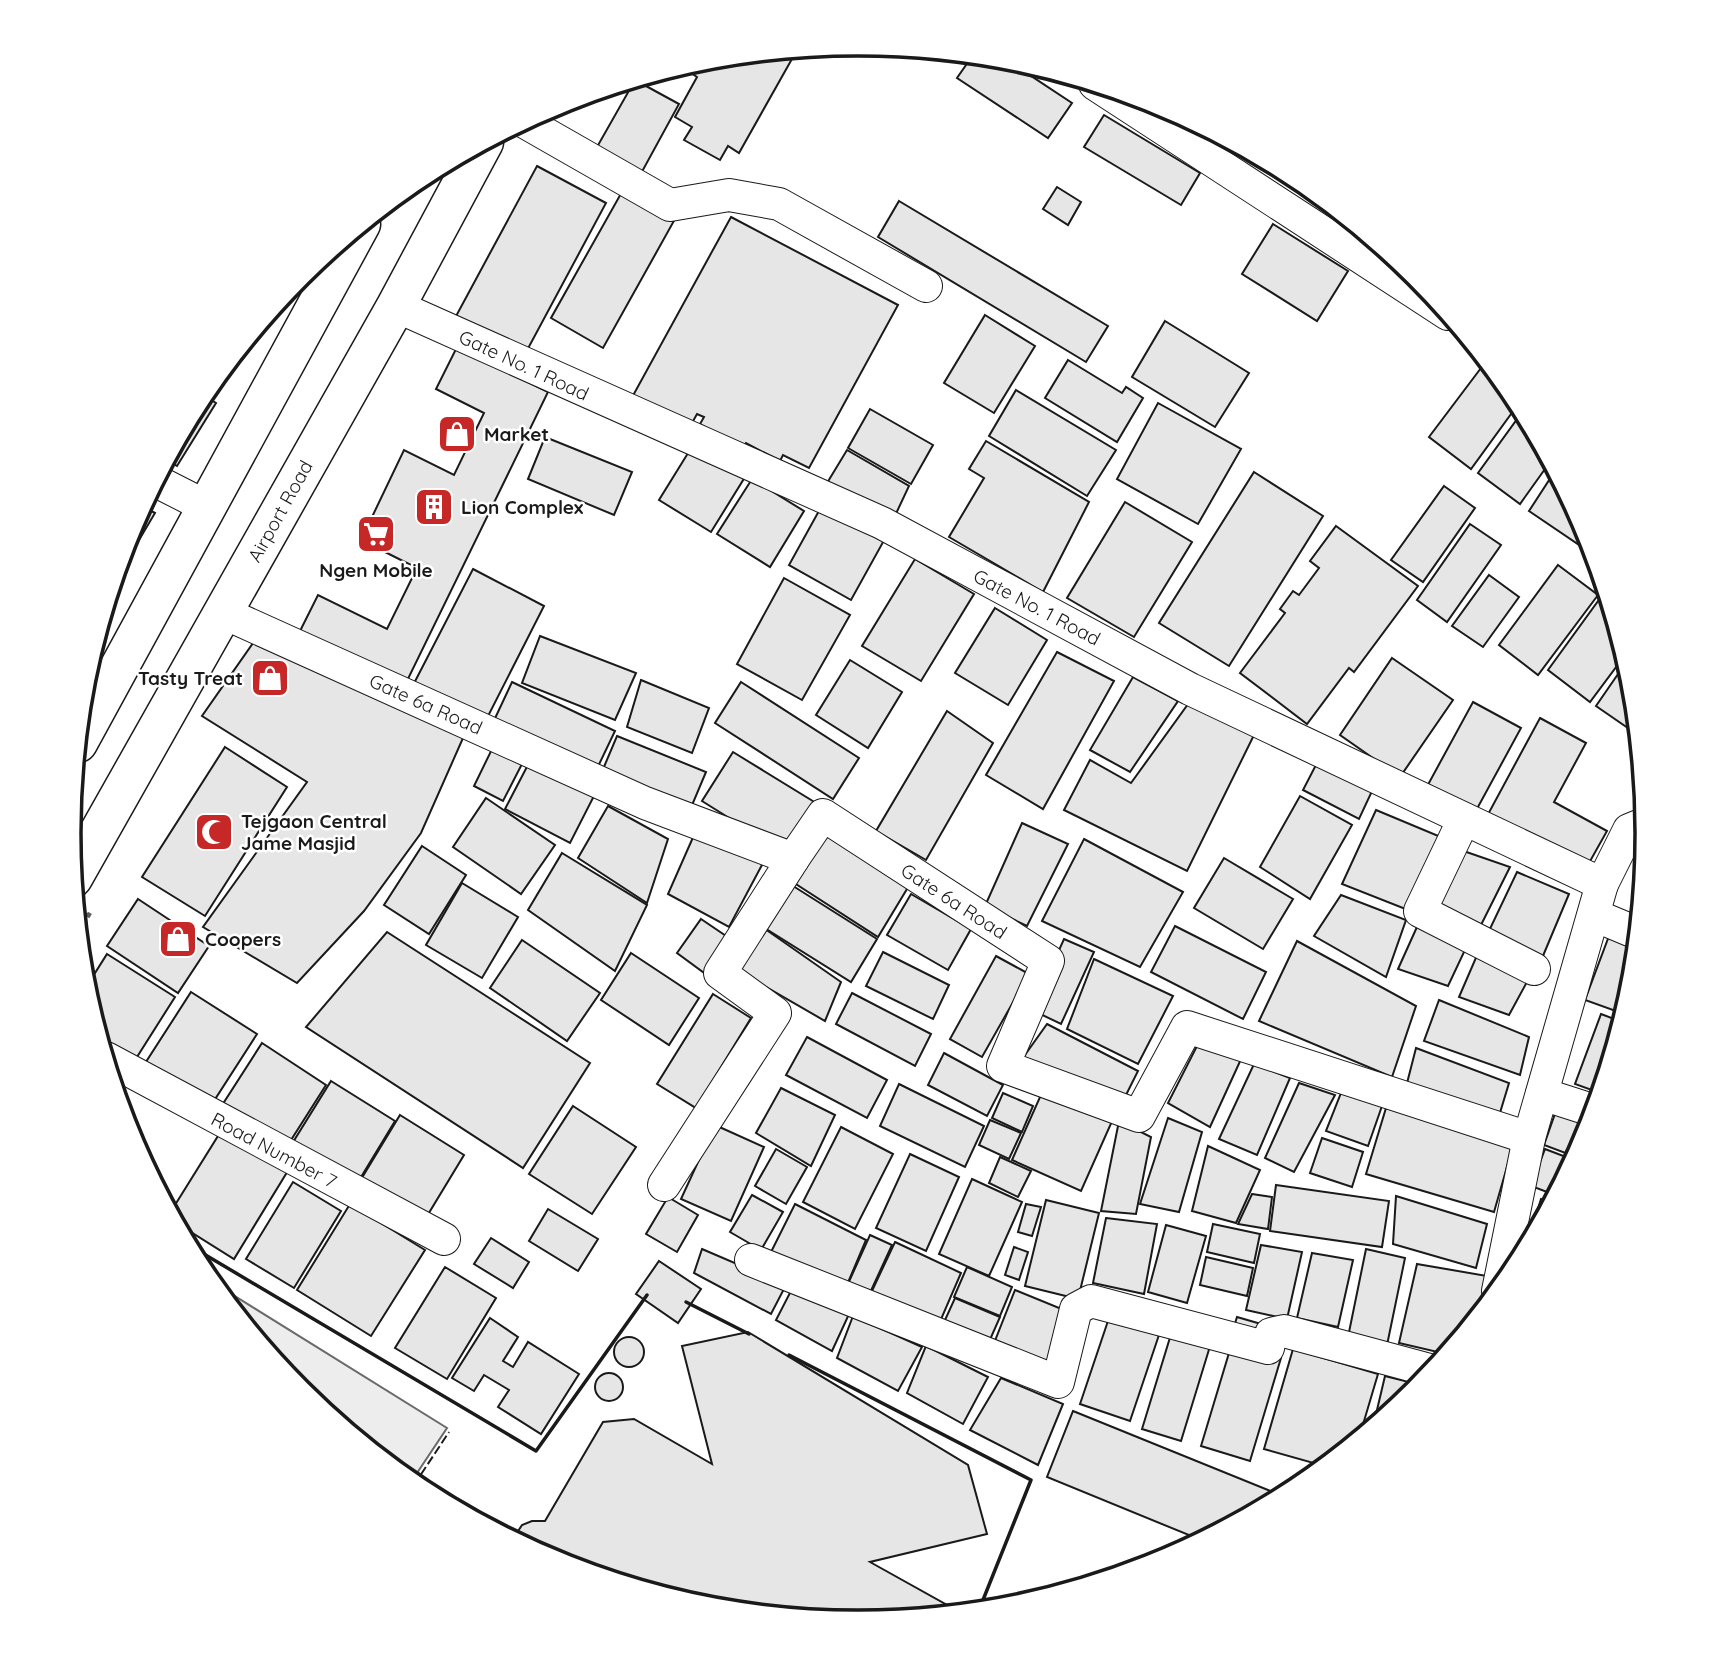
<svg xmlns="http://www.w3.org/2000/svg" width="1716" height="1666" viewBox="0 0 1716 1666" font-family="Quicksand,sans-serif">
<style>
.green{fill:#ededed;stroke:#6a6a6a;stroke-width:2}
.building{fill:#e6e6e6;stroke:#1a1a1a;stroke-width:2}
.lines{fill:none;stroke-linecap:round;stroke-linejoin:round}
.street-casing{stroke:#1a1a1a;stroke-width:34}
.highway-casing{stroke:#1a1a1a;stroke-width:41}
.path{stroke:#5f5f5f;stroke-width:4.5;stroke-dasharray:5 3.5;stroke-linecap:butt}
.street{stroke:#fff;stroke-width:32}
.highway{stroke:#fff;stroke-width:38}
.fence{stroke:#1a1a1a;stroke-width:2;stroke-dasharray:9 3.5;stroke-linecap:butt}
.wall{stroke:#1a1a1a;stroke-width:3.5}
.labels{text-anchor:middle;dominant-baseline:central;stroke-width:5;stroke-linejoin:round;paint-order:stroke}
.street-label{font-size:19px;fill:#1a1a1a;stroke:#fff}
.poi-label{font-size:19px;font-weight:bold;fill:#1a1a1a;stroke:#fff;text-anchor:start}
.rim{fill:none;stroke:#1a1a1a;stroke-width:3.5}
</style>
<rect width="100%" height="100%" fill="#fff"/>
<polygon class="green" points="209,1280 447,1428 411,1482 300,1391"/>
<g class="building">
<polygon points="797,50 739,153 728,146 720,160 684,140 692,127 675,117 697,77 691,73 698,61"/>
<polygon points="973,55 1004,58 1072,103 1048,138 957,78"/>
<polygon points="635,80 679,104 638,179 593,154"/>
<polygon points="1104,115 1200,173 1181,205 1084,147"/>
<polygon points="1265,160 1297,177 1328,202 1326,204 1261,166"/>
<polygon points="537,166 606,203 524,356 455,318"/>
<polygon points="1057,187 1081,202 1068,225 1043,209"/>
<polygon points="623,190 675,219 603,348 551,318"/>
<polygon points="899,201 1108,326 1086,362 878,237"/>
<polygon points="731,217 898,305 809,468 783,455 780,461 746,443 743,448 700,424 704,417 697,414 687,432 630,401"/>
<polygon points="1273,224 1348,271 1317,321 1242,274"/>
<polygon points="985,315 1035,346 994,413 944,383"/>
<polygon points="1165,321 1249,373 1215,427 1132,377"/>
<polygon points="457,347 548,392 406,683 300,631 318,595 387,629 417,568 361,540 404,450 454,475 484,413 436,389"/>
<polygon points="233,356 211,392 206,389"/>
<polygon points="1068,360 1122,393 1126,387 1143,398 1117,442 1045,398"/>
<polygon points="1484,364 1497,373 1519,403 1471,469 1429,437"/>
<polygon points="1016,390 1116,450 1087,496 989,436"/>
<polygon points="202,394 216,403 177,466 167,460"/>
<polygon points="1158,403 1241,449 1198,524 1117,479"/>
<polygon points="870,409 933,445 911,484 848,448"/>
<polygon points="1523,411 1550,462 1520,504 1478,473"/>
<polygon points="545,437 632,472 614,515 528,479"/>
<polygon points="986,441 1089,502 1043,592 949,537 984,478 969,469"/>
<polygon points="693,445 745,477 711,532 659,500"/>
<polygon points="847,450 909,486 893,520 824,488"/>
<polygon points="1555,471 1587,531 1594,555 1529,511"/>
<polygon points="1254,472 1323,516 1229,666 1159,623"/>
<polygon points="752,479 804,511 770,567 717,534"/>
<polygon points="1444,486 1475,508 1423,582 1391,560"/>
<polygon points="825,500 887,535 851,600 789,565"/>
<polygon points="1125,502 1192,542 1134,637 1067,598"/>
<polygon points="142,506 155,513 113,584 129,531"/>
<polygon points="1470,524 1501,545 1447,622 1417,600"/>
<polygon points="1336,526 1418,586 1354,672 1349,668 1307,724 1240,673 1285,613 1280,609 1293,591 1299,595 1319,568 1310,561"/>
<polygon points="915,559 974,594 921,681 862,646"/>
<polygon points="1558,565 1598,595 1538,675 1499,645"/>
<polygon points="473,569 544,606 483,726 409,693"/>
<polygon points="1489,575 1519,597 1483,647 1452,626"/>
<polygon points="784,578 850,615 802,700 737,664"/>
<polygon points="1601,597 1609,604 1625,655 1590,702 1548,670"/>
<polygon points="995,608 1047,640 1008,705 955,673"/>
<polygon points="258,636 467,729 421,833 364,911 297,983 203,927 307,782 202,716"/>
<polygon points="540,636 636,673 615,720 522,683"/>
<polygon points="1057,652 1114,681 1043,809 986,775"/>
<polygon points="1392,658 1453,700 1400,777 1340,735"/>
<polygon points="850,660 902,692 868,748 816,715"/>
<polygon points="1627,661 1632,679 1638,735 1596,706"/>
<polygon points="1133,677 1178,701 1130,772 1090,750"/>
<polygon points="641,680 709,708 692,753 627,727"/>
<polygon points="512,682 615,731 593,777 490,729"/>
<polygon points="741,682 859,758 833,799 715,723"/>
<polygon points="1191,700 1255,733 1187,871 1064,810 1090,760 1131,783"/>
<polygon points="1473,702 1521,728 1472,818 1424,792"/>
<polygon points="947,711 993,743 926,860 876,831"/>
<polygon points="1540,718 1586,743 1554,802 1607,831 1584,872 1486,818"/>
<polygon points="617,736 706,772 690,810 601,774"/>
<polygon points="1638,743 1643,794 1639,794"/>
<polygon points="494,745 524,760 503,801 474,786"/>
<polygon points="225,747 287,787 205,916 142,877"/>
<polygon points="733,752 816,803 785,853 702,801"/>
<polygon points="531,759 596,792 570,843 505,809"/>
<polygon points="1318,761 1373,789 1359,819 1303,790"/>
<polygon points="1300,796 1352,825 1310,899 1260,867"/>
<polygon points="486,798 555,845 521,894 453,847"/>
<polygon points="608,806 668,839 647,903 578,858"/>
<polygon points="1376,810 1448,840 1413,912 1342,884"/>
<polygon points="1022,823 1068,844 1027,926 985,906"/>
<polygon points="820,825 913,879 878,937 785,877"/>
<polygon points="698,826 763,863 729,927 668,894"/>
<polygon points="1084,839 1183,892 1140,967 1042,921"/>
<polygon points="422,846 466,875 429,934 384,905"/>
<polygon points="1452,847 1510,867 1480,927 1425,906"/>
<polygon points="562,853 647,905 615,971 528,910"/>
<polygon points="1224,858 1293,899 1263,949 1194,908"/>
<polygon points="1517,872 1569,894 1540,963 1487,935"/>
<polygon points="782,879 877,939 851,982 755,922"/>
<polygon points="462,883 518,917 482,978 426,945"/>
<polygon points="911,894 971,929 948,970 887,935"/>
<polygon points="1341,895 1406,920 1386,977 1314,936"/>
<polygon points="138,899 209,946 178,993 107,946"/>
<polygon points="1421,918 1473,933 1448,986 1398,969"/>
<polygon points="701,919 732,940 707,975 677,953"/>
<polygon points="755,922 841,982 825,1021 735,969"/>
<polygon points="1175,926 1266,972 1243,1019 1151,972"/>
<polygon points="387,932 590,1063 523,1168 306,1027"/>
<polygon points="1609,936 1636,946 1632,987 1624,1014 1585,1000"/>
<polygon points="1064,939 1094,952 1061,1024 1032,1010"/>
<polygon points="522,940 600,993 567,1041 490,988"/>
<polygon points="1297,941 1416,1006 1392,1077 1259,1021"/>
<polygon points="1481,946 1534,969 1509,1015 1459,997"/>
<polygon points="883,952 949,985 933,1019 866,986"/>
<polygon points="631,953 699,998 669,1045 601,1000"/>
<polygon points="107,954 175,997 130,1068 103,1050 85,989"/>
<polygon points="996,956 1029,974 982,1057 950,1039"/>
<polygon points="1094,959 1173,996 1138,1064 1067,1029"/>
<polygon points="191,992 257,1034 210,1107 144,1065"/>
<polygon points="852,993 931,1034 915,1066 836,1024"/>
<polygon points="713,994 751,1018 696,1108 657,1084"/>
<polygon points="1439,1000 1529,1037 1520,1075 1424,1041"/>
<polygon points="1601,1014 1622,1022 1600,1093 1575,1084"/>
<polygon points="1047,1024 1138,1071 1123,1101 1020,1062"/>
<polygon points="807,1037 887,1080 867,1118 786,1075"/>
<polygon points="1199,1042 1242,1057 1210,1127 1168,1103"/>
<polygon points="262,1043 326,1085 284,1151 219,1110"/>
<polygon points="1416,1048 1509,1083 1496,1126 1405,1091"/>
<polygon points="944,1053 1003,1085 987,1116 928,1085"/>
<polygon points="1254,1064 1290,1078 1257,1155 1219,1139"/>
<polygon points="331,1081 395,1121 355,1187 290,1147"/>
<polygon points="1299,1083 1335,1095 1294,1172 1265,1158"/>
<polygon points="899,1084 984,1126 965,1167 880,1126"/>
<polygon points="781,1088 835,1115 811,1166 756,1133"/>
<polygon points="1044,1088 1113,1119 1081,1191 1012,1160"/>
<polygon points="1003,1093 1033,1106 1022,1132 992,1118"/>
<polygon points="1341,1093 1382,1106 1368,1146 1326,1131"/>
<polygon points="573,1106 636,1147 592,1214 529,1174"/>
<polygon points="1386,1108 1513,1146 1494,1212 1366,1174"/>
<polygon points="1557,1108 1591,1121 1576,1157 1544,1145"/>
<polygon points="400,1115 464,1155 424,1221 360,1181"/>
<polygon points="1168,1118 1202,1132 1179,1212 1140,1204"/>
<polygon points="990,1120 1021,1133 1009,1159 979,1145"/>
<polygon points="1119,1121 1151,1137 1136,1214 1101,1211"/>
<polygon points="715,1125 764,1147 731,1221 681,1199"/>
<polygon points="841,1127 893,1154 855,1229 803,1202"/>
<polygon points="223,1128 289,1169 234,1259 175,1222 170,1213"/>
<polygon points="1322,1138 1363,1152 1352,1187 1310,1173"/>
<polygon points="1208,1146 1260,1170 1236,1223 1192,1211"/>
<polygon points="776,1149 807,1167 786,1204 755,1186"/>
<polygon points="1545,1149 1574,1160 1555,1195 1531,1186"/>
<polygon points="910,1154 959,1177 926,1251 876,1228"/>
<polygon points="1000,1157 1031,1171 1018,1197 989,1183"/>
<polygon points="972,1179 1022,1202 989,1276 939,1254"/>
<polygon points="293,1182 341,1211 294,1288 246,1259"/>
<polygon points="1276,1185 1389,1201 1382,1247 1270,1231"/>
<polygon points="1252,1194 1272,1197 1268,1229 1238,1224"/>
<polygon points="752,1195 783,1212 761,1250 730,1232"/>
<polygon points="1396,1196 1487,1224 1476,1268 1393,1244"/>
<polygon points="668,1197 698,1215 677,1252 646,1234"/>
<polygon points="1541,1199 1551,1202 1530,1242 1528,1241"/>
<polygon points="1046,1200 1099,1213 1078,1299 1025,1286"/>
<polygon points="350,1204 425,1250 371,1336 297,1290"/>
<polygon points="795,1204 866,1240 844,1292 769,1256"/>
<polygon points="1026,1204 1041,1207 1032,1236 1018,1232"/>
<polygon points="548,1209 598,1239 578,1271 529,1241"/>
<polygon points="1106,1218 1157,1224 1144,1294 1093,1283"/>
<polygon points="1213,1224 1260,1234 1254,1263 1207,1252"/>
<polygon points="1166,1225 1206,1236 1187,1303 1148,1292"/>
<polygon points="870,1235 892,1245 869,1295 847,1286"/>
<polygon points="491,1238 529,1262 513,1288 474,1264"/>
<polygon points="895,1242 961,1273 939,1324 871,1293"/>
<polygon points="1261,1245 1302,1252 1287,1319 1246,1310"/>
<polygon points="1014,1247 1028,1252 1019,1280 1005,1275"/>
<polygon points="702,1249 786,1285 771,1314 694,1273"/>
<polygon points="1366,1249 1405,1258 1386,1350 1347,1342"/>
<polygon points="1312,1253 1353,1260 1338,1327 1297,1318"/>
<polygon points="1206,1257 1253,1268 1247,1296 1200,1285"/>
<polygon points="659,1261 701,1289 678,1323 636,1294"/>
<polygon points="1417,1264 1487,1276 1482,1311 1446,1354 1399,1343"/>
<polygon points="445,1267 496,1298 447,1379 395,1348"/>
<polygon points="967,1267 1012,1287 1000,1316 954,1297"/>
<polygon points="794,1285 850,1312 832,1351 776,1320"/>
<polygon points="1015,1290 1069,1312 1042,1373 991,1351"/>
<polygon points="955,1298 1000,1317 985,1351 940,1331"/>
<polygon points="1110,1315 1160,1332 1130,1421 1080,1404"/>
<polygon points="853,1316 922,1347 898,1391 837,1358"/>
<polygon points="1237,1317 1268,1326 1264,1341 1232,1333"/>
<polygon points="490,1318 518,1337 503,1361 513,1367 528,1342 579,1374 541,1434 498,1407 509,1390 484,1375 474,1391 452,1378"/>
<polygon points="1172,1331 1211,1343 1181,1441 1142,1429"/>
<polygon points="748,1332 968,1465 987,1534 870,1562 947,1605 950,1613 858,1622 704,1607 556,1562 513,1539 522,1525 532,1521 545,1521 603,1422 634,1419 712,1464 682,1346"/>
<circle cx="629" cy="1352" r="15"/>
<polygon points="1232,1343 1281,1358 1250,1461 1201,1446"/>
<polygon points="926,1346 988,1377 963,1424 907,1393"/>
<polygon points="1293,1349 1378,1374 1359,1438 1324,1466 1264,1449"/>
<circle cx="609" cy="1387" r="14"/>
<polygon points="1385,1376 1421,1385 1373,1427"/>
<polygon points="1001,1378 1063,1404 1038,1465 970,1430"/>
<polygon points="1073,1411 1283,1496 1201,1540 1047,1477"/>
</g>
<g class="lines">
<defs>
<g id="street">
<polyline points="1095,84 1448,314"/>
<polyline points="523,121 670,205 729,195 779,204 926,286"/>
<polyline points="396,306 882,523 1190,689 1602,884 1629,830 1646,823"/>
<polyline points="156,481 207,507"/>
<polyline points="224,613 645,803 793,859 823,815 1048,961 1003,1066 1139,1116 1187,1027 1529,1138"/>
<polyline points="1464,819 1420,911 1534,969"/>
<polyline points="1594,915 1637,933"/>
<polyline points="106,1058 444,1239"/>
<polyline points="1542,1094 1595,1111"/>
<polyline points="664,1185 775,1013 720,973 793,859"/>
<polyline points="751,1260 1058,1382 1076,1309 1091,1301 1268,1348 1271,1334 1284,1331 1433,1371"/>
<polyline points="1498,1291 1529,1138 1602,884"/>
</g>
<g id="highway">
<polyline points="78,743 361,224"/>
<polyline points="73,878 396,306 484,142"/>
</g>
</defs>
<use href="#street" class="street-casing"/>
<use href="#highway" class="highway-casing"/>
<polyline class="path" points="79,932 91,911"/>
<use href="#street" class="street"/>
<use href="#highway" class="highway"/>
<polyline class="fence" points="414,1485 449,1432"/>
<g class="wall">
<polyline points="187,1244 536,1451 647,1295"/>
<polyline points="686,1302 749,1334"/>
<polyline points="789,1355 1031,1480 979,1610"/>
</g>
</g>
<defs>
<symbol id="shop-square" viewBox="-11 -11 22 22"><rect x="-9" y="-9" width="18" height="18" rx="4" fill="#c62828" stroke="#fff"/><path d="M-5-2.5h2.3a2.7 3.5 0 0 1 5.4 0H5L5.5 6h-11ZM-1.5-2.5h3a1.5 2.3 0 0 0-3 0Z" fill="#fff"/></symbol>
<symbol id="building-square" viewBox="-11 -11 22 22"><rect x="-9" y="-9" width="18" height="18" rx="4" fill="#c62828" stroke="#fff"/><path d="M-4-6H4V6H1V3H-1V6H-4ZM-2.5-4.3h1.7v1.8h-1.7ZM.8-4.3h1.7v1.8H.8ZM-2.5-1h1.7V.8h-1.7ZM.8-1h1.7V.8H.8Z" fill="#fff"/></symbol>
<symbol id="supermarket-square" viewBox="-11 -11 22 22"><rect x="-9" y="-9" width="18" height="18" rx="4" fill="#c62828" stroke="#fff"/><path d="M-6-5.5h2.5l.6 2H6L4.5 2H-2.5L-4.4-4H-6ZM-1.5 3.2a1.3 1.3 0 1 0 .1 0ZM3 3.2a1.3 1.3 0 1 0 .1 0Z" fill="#fff"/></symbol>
<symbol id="mosque-square" viewBox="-11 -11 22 22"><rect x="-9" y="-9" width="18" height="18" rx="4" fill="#c62828" stroke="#fff"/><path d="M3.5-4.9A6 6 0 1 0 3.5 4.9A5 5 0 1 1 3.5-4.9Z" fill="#fff"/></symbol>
</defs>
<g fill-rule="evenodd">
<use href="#shop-square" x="435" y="412" width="44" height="44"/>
<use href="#building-square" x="412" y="485" width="44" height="44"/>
<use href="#supermarket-square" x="354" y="512" width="44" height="44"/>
<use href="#shop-square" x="248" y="656" width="44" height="44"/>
<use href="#mosque-square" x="192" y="810" width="44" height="44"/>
<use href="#shop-square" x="156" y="917" width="44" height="44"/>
</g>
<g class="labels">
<g class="street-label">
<text transform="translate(524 365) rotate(25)">Gate No. 1 Road</text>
<text transform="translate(280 511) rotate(-61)">Airport Road</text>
<text transform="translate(1037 607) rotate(28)">Gate No. 1 Road</text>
<text transform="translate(426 704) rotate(24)">Gate 6a Road</text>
<text transform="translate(954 901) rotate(33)">Gate 6a Road</text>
<text transform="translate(274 1150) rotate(28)">Road Number 7</text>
</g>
<g class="poi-label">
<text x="484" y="434">Market</text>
<text x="461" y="507">Lion Complex</text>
<text x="376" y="570" text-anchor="middle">Ngen Mobile</text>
<text x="243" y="678" text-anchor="end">Tasty Treat</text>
<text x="241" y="821">Tejgaon Central<tspan x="241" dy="22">Jame Masjid</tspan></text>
<text x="205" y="939">Coopers</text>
</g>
</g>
<path d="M0 0H1716V1666H0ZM81 833a777 777 0 1 1 1554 0a777 777 0 1 1-1554 0Z" fill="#fff" fill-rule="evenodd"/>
<path class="rim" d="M81 833a777 777 0 1 1 1554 0a777 777 0 1 1-1554 0Z"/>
</svg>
